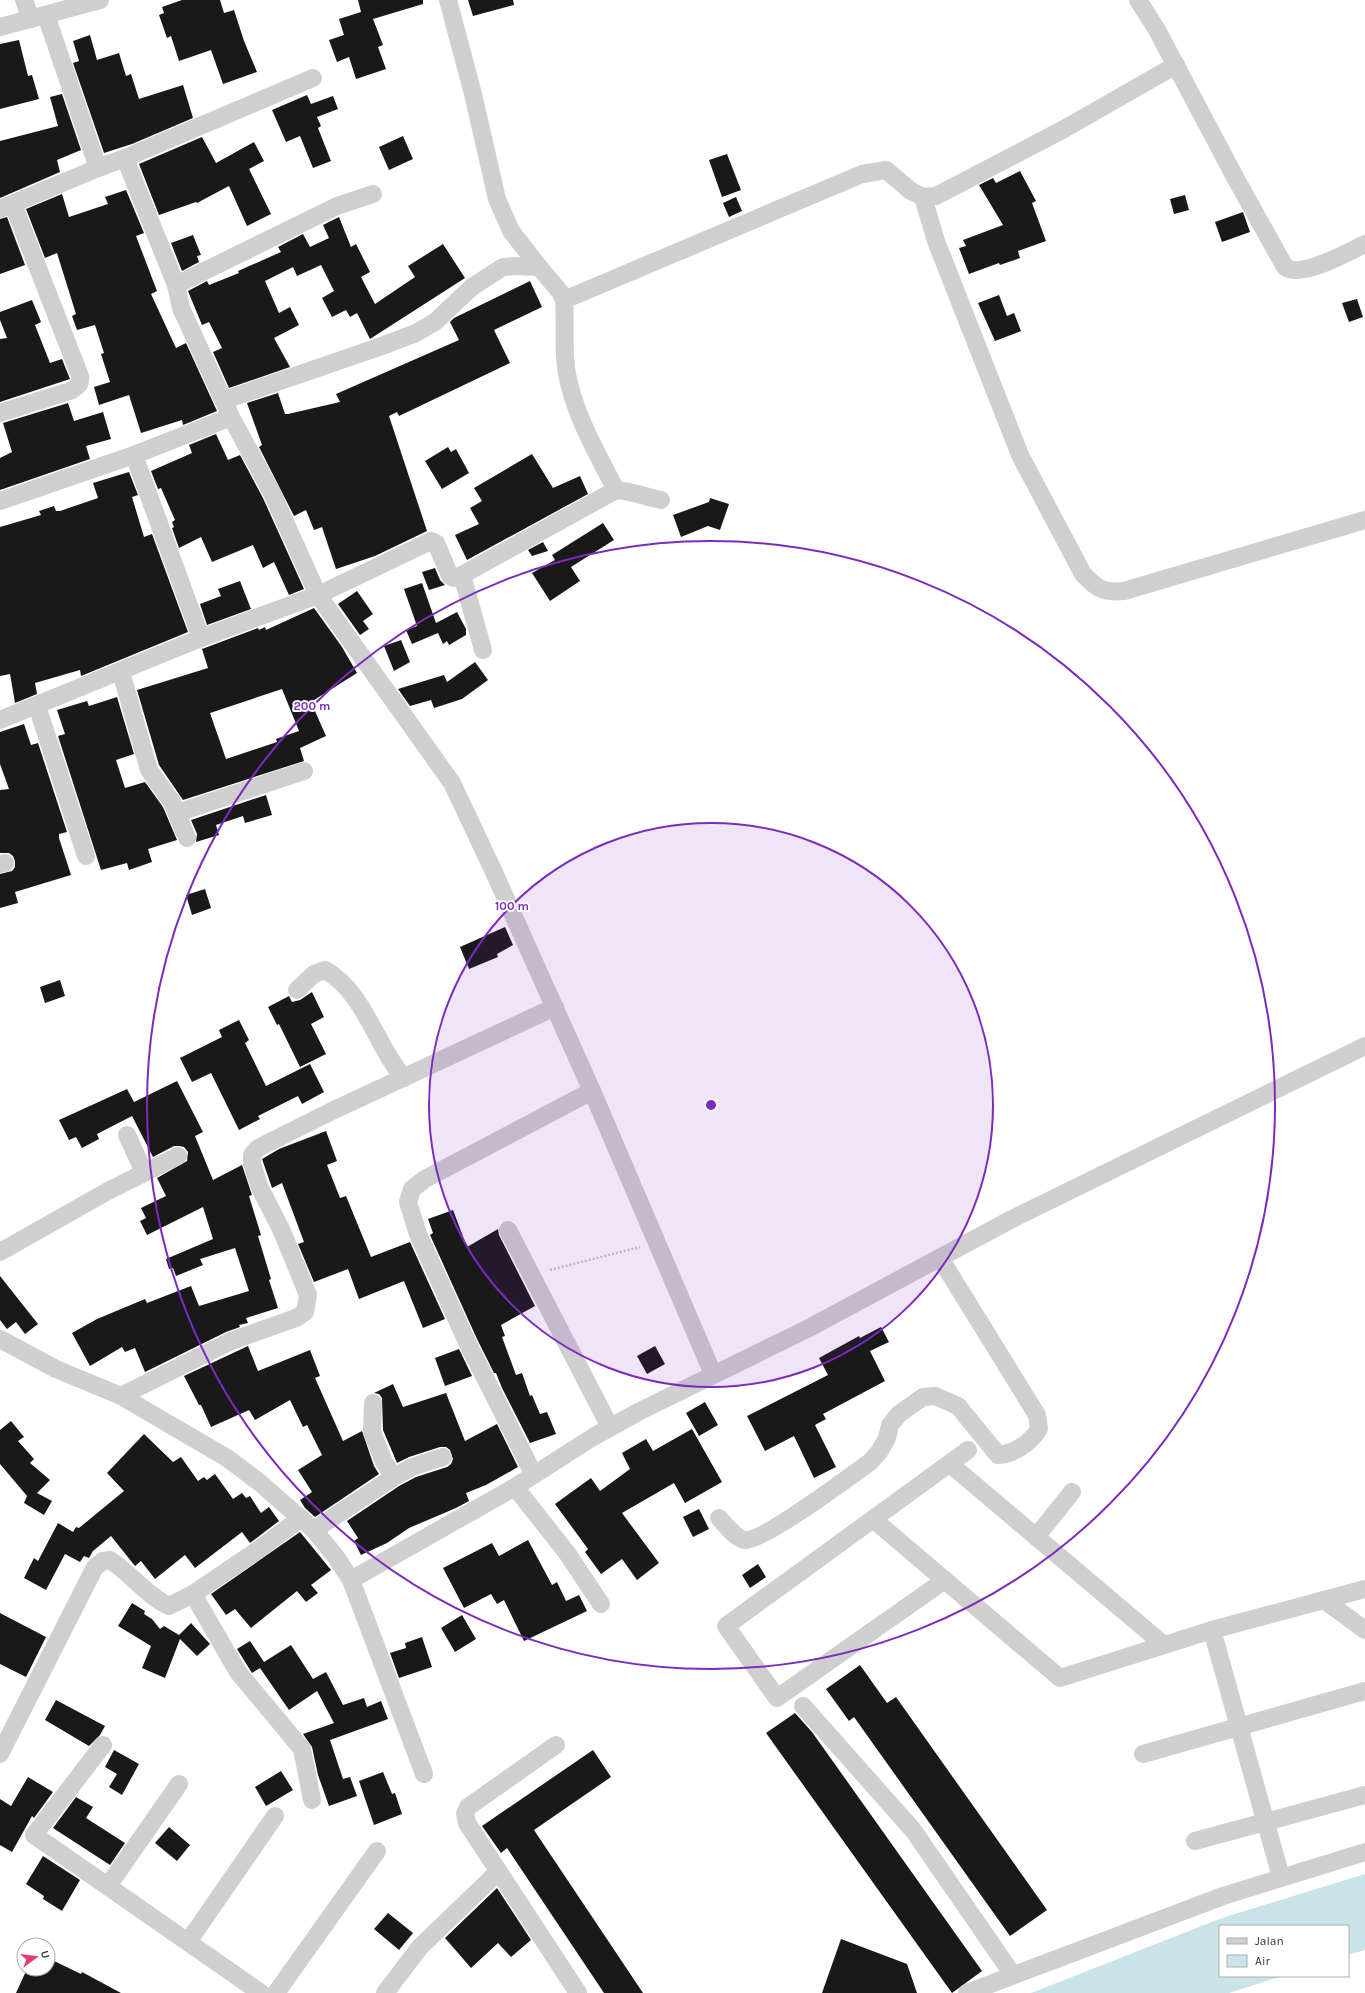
<svg xmlns="http://www.w3.org/2000/svg" width="1365" height="1993" viewBox="0 0 1365 1993" font-family="Karla,sans-serif">
<style>
.water{fill:#c9e3e8}
.building{fill:#191919;fill-rule:evenodd}
.lines{fill:none;stroke-linecap:round;stroke-linejoin:round}
.path{stroke:#c9c9c9;stroke-width:2.5;stroke-dasharray:2 2;stroke-linecap:butt}
.minor{stroke:#cfcfcf;stroke-width:18}
.ring{fill:none;stroke:#7b2cbf;stroke-width:2}
.centre{fill:#7b2cbf;stroke:#fff;stroke-width:2}
.ring-label{font-size:12px;text-anchor:middle;font-weight:bold;fill:#7b2cbf;stroke:#fff;stroke-width:4;stroke-linejoin:round;paint-order:stroke}
</style>
<rect width="100%" height="100%" fill="#fff"/>
<polygon class="water" points="1365,1874 1365,1950 1348,1955 1348,1926 1220,1926 1220,1976 1282,1976 1229,1993 1031,1993 1222,1918"/>
<g class="building">
<polygon points="182,0 220,0 224,13 234,10 244,41 257,72 223,84 211,50 179,61 171,36 167,38 159,15 164,13 162,7"/>
<polygon points="358,0 423,0 423,4 373,19 383,45 378,47 386,69 356,79 349,57 337,62 329,40 344,35 339,19 361,12"/>
<polygon points="468,0 513,0 514,5 473,16"/>
<polygon points="90,35 97,60 119,53 126,76 131,74 139,99 183,85 193,118 132,144 104,153 73,63 79,61 73,41"/>
<polygon points="19,40 28,76 32,75 39,99 0,109 0,44"/>
<polygon points="62,94 81,150 57,160 60,172 0,198 0,141 58,126 50,97"/>
<polygon points="307,95 311,104 333,96 338,109 317,117 321,126 318,128 331,161 313,168 300,136 286,142 272,110"/>
<polygon points="403,136 413,159 389,170 379,147"/>
<polygon points="202,137 216,163 254,142 264,161 249,169 271,214 247,226 229,186 197,203 196,202 159,215 139,164"/>
<polygon points="727,154 741,190 722,197 709,160"/>
<polygon points="1020,171 1036,201 1032,203 1046,241 1018,251 1020,258 1000,265 999,263 969,274 959,248 966,246 963,240 1003,225 979,185 993,178 996,183"/>
<polygon points="126,190 144,233 136,236 157,291 151,294 176,348 186,343 217,411 183,425 182,420 141,433 129,395 99,405 94,387 110,382 101,354 104,353 95,325 77,330 72,316 76,314 57,253 45,258 26,209 62,194 69,217 108,204 105,197"/>
<polygon points="1185,195 1189,210 1174,214 1170,199"/>
<polygon points="736,197 742,211 729,217 723,203"/>
<polygon points="1243,212 1250,232 1222,242 1215,222"/>
<polygon points="7,217 25,265 0,274 0,219"/>
<polygon points="339,217 351,247 356,244 370,272 361,277 375,304 415,277 408,266 443,244 465,278 370,339 357,313 350,317 346,310 332,317 322,298 334,291 321,265 297,276 293,267 265,281 279,313 290,307 299,325 274,338 290,367 229,388 213,352 222,348 209,322 202,325 188,291 207,281 209,285 239,273 238,271 281,252 278,247 303,234 310,247 329,238 323,225"/>
<polygon points="193,235 201,255 197,256 199,262 182,271 171,243"/>
<polygon points="530,281 542,307 494,330 510,363 399,416 397,412 389,416 427,531 375,556 336,569 322,527 314,530 306,510 294,516 259,447 262,445 247,403 278,393 285,414 288,414 340,402 336,394 459,340 450,322 454,318"/>
<polygon points="999,295 1007,316 1014,313 1021,331 995,341 978,303"/>
<polygon points="1357,299 1363,317 1349,322 1342,303"/>
<polygon points="32,300 41,322 35,325 50,363 62,359 70,379 0,402 0,339 7,338 0,320 0,312"/>
<polygon points="68,403 74,421 103,412 111,439 86,446 90,459 0,490 0,458 12,452 3,423"/>
<polygon points="216,434 228,460 240,455 263,498 304,589 289,595 274,562 263,568 253,545 212,562 201,537 179,548 172,528 174,527 172,522 175,520 161,488 158,489 151,471 192,453 189,445"/>
<polygon points="448,447 451,452 456,449 469,473 442,489 425,461"/>
<polygon points="532,454 553,488 580,476 588,494 467,560 455,535 479,524 470,508 482,501 474,488"/>
<polygon points="129,472 138,495 132,497 144,537 152,534 188,632 81,676 80,670 35,683 37,694 15,703 10,674 0,676 0,527 41,515 39,511 54,506 56,511 60,511 98,498 93,483"/>
<polygon points="710,498 729,504 720,530 708,526 681,537 673,515 709,502"/>
<polygon points="603,523 614,540 571,567 580,581 550,601 532,573 555,560 552,555"/>
<polygon points="543,542 548,551 532,556 528,550"/>
<polygon points="435,568 440,580 445,585 429,590 422,572"/>
<polygon points="240,581 251,609 207,625 200,604 221,596 218,589"/>
<polygon points="422,583 436,623 457,612 466,629 466,635 449,645 447,641 443,644 438,633 412,644 406,630 417,626 404,589"/>
<polygon points="357,591 373,614 363,621 369,629 360,635 338,604"/>
<path d="M314,608l28,39 15,26 -46,29 15,34 -26,12 4,13 -121,39 -24,-35 -22,-75 71,-22 -6,-19 56,-21 1,2 6,-3 1,3zM282,689l17,42 -23,8 1,3 -51,17 -16,-46z"/>
<polygon points="401,640 410,662 394,671 384,646"/>
<polygon points="475,662 488,680 462,699 434,708 431,700 410,706 398,689 444,675 447,682"/>
<polygon points="117,697 134,754 116,760 125,788 145,782 163,807 177,840 148,849 152,862 129,870 127,863 101,870 58,736 65,734 57,710 87,701 89,706"/>
<polygon points="24,724 31,745 38,743 67,832 59,834 59,838 71,875 15,892 18,903 0,908 0,874 12,871 15,867 15,861 13,856 9,853 0,853 0,790 9,789 0,764 0,732"/>
<polygon points="266,795 272,815 245,823 243,816 216,825 219,835 196,842 197,834 191,820"/>
<polygon points="205,889 211,908 192,915 186,895"/>
<polygon points="505,927 513,945 497,954 498,957 469,969 460,947"/>
<polygon points="60,980 65,996 45,1003 40,987"/>
<polygon points="312,992 324,1017 311,1024 326,1054 300,1067 279,1024 277,1025 268,1007 289,996 292,1002 300,1000"/>
<polygon points="239,1020 249,1040 245,1043 266,1086 310,1064 324,1092 302,1104 298,1096 258,1116 260,1119 239,1130 211,1073 192,1082 180,1058 222,1037 219,1030"/>
<polygon points="177,1081 203,1132 195,1136 213,1180 242,1165 252,1195 249,1196 261,1235 258,1236 271,1279 269,1280 278,1308 246,1318 248,1323 239,1325 240,1327 226,1332 145,1372 135,1348 125,1352 122,1347 90,1366 72,1333 97,1319 145,1299 147,1303 191,1286 199,1306 249,1291 235,1248 200,1259 203,1265 176,1276 173,1268 169,1269 166,1259 213,1239 203,1207 147,1235 140,1221 146,1218 141,1208 166,1196 157,1178 187,1161 188,1152 184,1147 179,1146 174,1146 153,1157 132,1116 97,1134 99,1139 82,1148 76,1137 69,1140 59,1120 127,1089 134,1102"/>
<polygon points="326,1131 337,1161 327,1165 340,1198 346,1196 371,1257 410,1242 445,1319 423,1328 404,1281 359,1299 348,1269 314,1282 298,1244 304,1242 282,1183 272,1188 262,1159 279,1149"/>
<polygon points="453,1210 467,1247 498,1229 499,1235 535,1306 501,1325 505,1336 502,1337 516,1375 522,1373 530,1396 532,1395 540,1414 547,1412 556,1434 530,1443 502,1388 496,1373 494,1373 477,1339 430,1235 433,1233 428,1219"/>
<polygon points="0,1276 38,1324 25,1334 16,1322 7,1329 0,1320"/>
<polygon points="881,1327 889,1342 870,1351 885,1381 823,1414 826,1419 815,1425 836,1467 814,1478 794,1436 765,1451 747,1416 828,1375 819,1358 859,1336 860,1338"/>
<polygon points="248,1346 258,1371 310,1350 320,1376 315,1378 343,1441 362,1431 374,1466 379,1474 315,1517 305,1508 300,1500 312,1492 298,1470 322,1455 307,1425 303,1427 290,1400 255,1420 249,1410 211,1427 201,1405 199,1405 184,1376"/>
<polygon points="655,1346 665,1364 647,1374 637,1356"/>
<polygon points="459,1349 472,1376 445,1386 435,1358"/>
<polygon points="393,1384 403,1407 446,1393 465,1441 497,1424 518,1467 486,1485 466,1493 469,1501 456,1508 409,1528 387,1543 361,1555 354,1541 358,1538 347,1521 399,1486 416,1477 447,1467 451,1464 453,1459 450,1450 446,1447 440,1447 409,1457 397,1463 383,1430 382,1398 379,1394 374,1393"/>
<polygon points="705,1402 718,1425 699,1436 686,1413"/>
<polygon points="11,1421 24,1437 18,1441 34,1459 30,1463 50,1480 37,1493 52,1501 44,1515 24,1503 27,1496 0,1464 0,1430"/>
<polygon points="692,1429 722,1482 685,1503 674,1483 622,1513 659,1563 637,1580 622,1559 601,1574 585,1552 588,1549 555,1504 591,1478 600,1491 630,1469 622,1453 646,1439 653,1451"/>
<polygon points="144,1434 173,1462 181,1457 198,1481 204,1477 207,1480 215,1474 233,1499 242,1493 246,1498 250,1496 261,1513 269,1507 279,1521 250,1543 242,1532 195,1568 185,1555 155,1579 141,1561 135,1566 111,1536 93,1551 89,1558 84,1556 80,1562 65,1554 46,1590 24,1578 34,1558 38,1561 58,1523 73,1532 76,1527 79,1528 124,1491 107,1473"/>
<polygon points="699,1509 709,1529 693,1537 683,1517"/>
<polygon points="300,1532 331,1570 311,1585 318,1593 306,1602 297,1591 251,1628 235,1609 226,1615 211,1594"/>
<polygon points="528,1540 552,1585 557,1582 566,1601 579,1595 587,1611 524,1641 504,1600 497,1604 491,1594 464,1608 443,1568 492,1543 499,1556"/>
<polygon points="758,1564 766,1577 750,1588 742,1575"/>
<polygon points="132,1603 145,1611 144,1614 152,1619 160,1629 164,1626 179,1635 191,1623 210,1644 197,1656 180,1639 165,1678 142,1668 151,1646 118,1626"/>
<polygon points="0,1613 46,1637 26,1677 0,1664"/>
<polygon points="462,1615 476,1639 455,1652 441,1628"/>
<polygon points="422,1637 432,1667 399,1678 390,1653 406,1648 405,1643"/>
<polygon points="250,1641 264,1662 291,1645 313,1679 326,1672 343,1705 364,1698 367,1707 381,1701 388,1719 330,1740 343,1779 350,1777 357,1796 329,1806 318,1775 312,1747 303,1734 334,1723 317,1691 289,1710 260,1668 252,1673 237,1649"/>
<polygon points="860,1665 887,1703 896,1697 1047,1910 1010,1936 854,1717 849,1721 826,1689"/>
<polygon points="56,1700 105,1726 100,1735 89,1746 45,1720"/>
<polygon points="795,1713 812,1732 982,1971 952,1993 766,1733"/>
<polygon points="114,1750 139,1764 122,1795 109,1787 117,1774 105,1767"/>
<polygon points="593,1750 611,1777 534,1830 643,1993 604,1993 507,1848 501,1853 482,1826"/>
<polygon points="281,1771 293,1790 266,1806 255,1787"/>
<polygon points="383,1772 392,1794 395,1793 402,1814 374,1825 359,1781"/>
<polygon points="28,1777 53,1792 34,1818 32,1816 12,1852 0,1845 0,1799 11,1806"/>
<polygon points="76,1797 93,1807 86,1818 125,1843 110,1865 53,1828"/>
<polygon points="169,1827 190,1845 177,1861 155,1843"/>
<polygon points="43,1856 80,1880 62,1911 43,1899 44,1896 26,1884"/>
<polygon points="497,1888 531,1940 511,1957 498,1943 471,1968 445,1938"/>
<polygon points="388,1913 413,1933 399,1950 374,1929"/>
<polygon points="841,1939 907,1964 917,1993 822,1993"/>
<polygon points="48,1958 81,1974 82,1972 121,1993 16,1993 27,1969 48,1969"/>
</g>
<g class="lines">
<polyline class="path" points="550,1270 640,1247"/>
<g class="minor">
<polyline points="24,0 31,19"/>
<polyline points="448,0 473,94 497,199 511,231 539,267"/>
<path d="M1138,0l19,30 79,149 49,88c16,12 63,-15 80,-23"/>
<polyline points="46,15 98,168"/>
<polyline points="0,27 100,0"/>
<polyline points="125,158 176,285 181,308 231,417 272,493 318,595 452,783 493,870 592,1091 713,1374"/>
<path d="M923,197l13,44 84,214 63,119c14,15 21,19 41,17l241,-71"/>
<polyline points="0,209 98,168 125,158 313,78"/>
<polyline points="176,285 337,206 373,194"/>
<polyline points="564,300 862,174 886,170 911,191 923,197 936,196 1064,129 1176,65"/>
<path d="M225,400l154,-53 37,-14 19,-11 37,-35 31,-20 12,-1 24,1 22,26 3,7c2,28 -2,56 5,83 9,38 29,72 47,107"/>
<path d="M0,413l70,-22c8,-5 11,-6 10,-15l-67,-172"/>
<polyline points="134,455 201,638"/>
<polyline points="0,501 134,455 231,417"/>
<polyline points="462,575 483,650"/>
<polyline points="121,672 149,770 172,802 187,838"/>
<polyline points="37,706 86,856"/>
<path d="M0,720l201,-82 117,-43 113,-54 5,2 14,33 4,2 8,-3 154,-85c16,1 30,7 45,10"/>
<polyline points="177,813 304,771"/>
<polyline points="0,864 5,863"/>
<path d="M297,990l17,-16 11,-4c39,21 52,78 79,108"/>
<polyline points="127,1135 144,1172"/>
<polyline points="508,1230 610,1427"/>
<polyline points="0,1252 108,1191 178,1156"/>
<polyline points="0,1339 56,1369 121,1396 227,1458 259,1482 314,1530 336,1557 351,1580 515,1487 593,1437 640,1411 809,1328 1012,1219 1365,1046"/>
<polyline points="121,1396 231,1341 296,1318 305,1312 308,1295 281,1229 260,1188 252,1164 252,1155 258,1148 332,1111 555,1007"/>
<polyline points="373,1403 372,1432 384,1462 394,1477"/>
<polyline points="950,1464 1164,1645"/>
<polyline points="534,1475 468,1344 418,1234 408,1202 412,1189 425,1179 592,1091"/>
<polyline points="515,1487 567,1553 601,1604"/>
<path d="M719,1518c7,7 15,19 25,22 17,3 108,-65 126,-78l9,-10 8,-14 3,-13 9,-11 24,-17 12,-1 23,10 40,49c16,-1 32,-12 41,-26l-2,-14 -97,-157"/>
<polyline points="874,1520 1060,1678 1212,1630 1365,1589"/>
<polyline points="314,1530 394,1477 412,1467 443,1457"/>
<polyline points="1036,1537 1072,1492"/>
<polyline points="351,1580 424,1774"/>
<polyline points="945,1580 777,1698 726,1626 968,1450"/>
<polyline points="193,1594 238,1672 302,1749 312,1800"/>
<polyline points="1324,1600 1365,1630"/>
<polyline points="1212,1630 1281,1877"/>
<polyline points="803,1706 913,1830 1013,1975"/>
<polyline points="103,1745 34,1835 261,1993"/>
<polyline points="556,1745 468,1807 465,1814 467,1823 578,1993"/>
<path d="M0,1754l95,-187 8,-6 7,-1c20,13 37,36 59,46l24,-12 65,-44 43,-32"/>
<polyline points="1143,1754 1365,1691"/>
<polyline points="1195,1841 1365,1795"/>
<polyline points="108,1886 179,1784"/>
<polyline points="188,1942 275,1816"/>
<polyline points="276,1993 377,1851"/>
<polyline points="385,1993 420,1947 498,1872"/>
<polyline points="967,1993 1223,1896 1365,1852"/>
</g>
</g>
<circle cx="711" cy="1105" r="282" fill="#7b2cbf" fill-opacity=".12"/>
<g class="ring">
<circle cx="711" cy="1105" r="282"/>
<circle cx="711" cy="1105" r="564"/>
</g>
<circle cx="711" cy="1105" r="6" class="centre"/>
<g class="ring-label">
<text x="312" y="710">200 m</text>
<text x="512" y="910">100 m</text>
</g>
<rect x="1219" y="1925" width="130" height="52" fill="#ffffff" stroke="#adadad"/>
<rect x="1227" y="1938" width="20" height="6" fill="#cfcfcf" stroke="#adadad"/>
<text x="1255" y="1945" font-size="12" fill="#323232">Jalan</text>
<rect x="1227" y="1955" width="20" height="12" fill="#c9e3e8" stroke="#adadad"/>
<text x="1255" y="1965" font-size="12" fill="#323232">Air</text>
<g transform="translate(36 1957) rotate(75)"><circle r="19" fill="#ffffff" stroke="#adadad"/>
<path d="M0-3L7 15L0 10L-7 15Z" fill="#df3f6d"/>
<text y="-6" font-size="11" font-weight="bold" text-anchor="middle" fill="#323232">U</text>
</g>
</svg>
